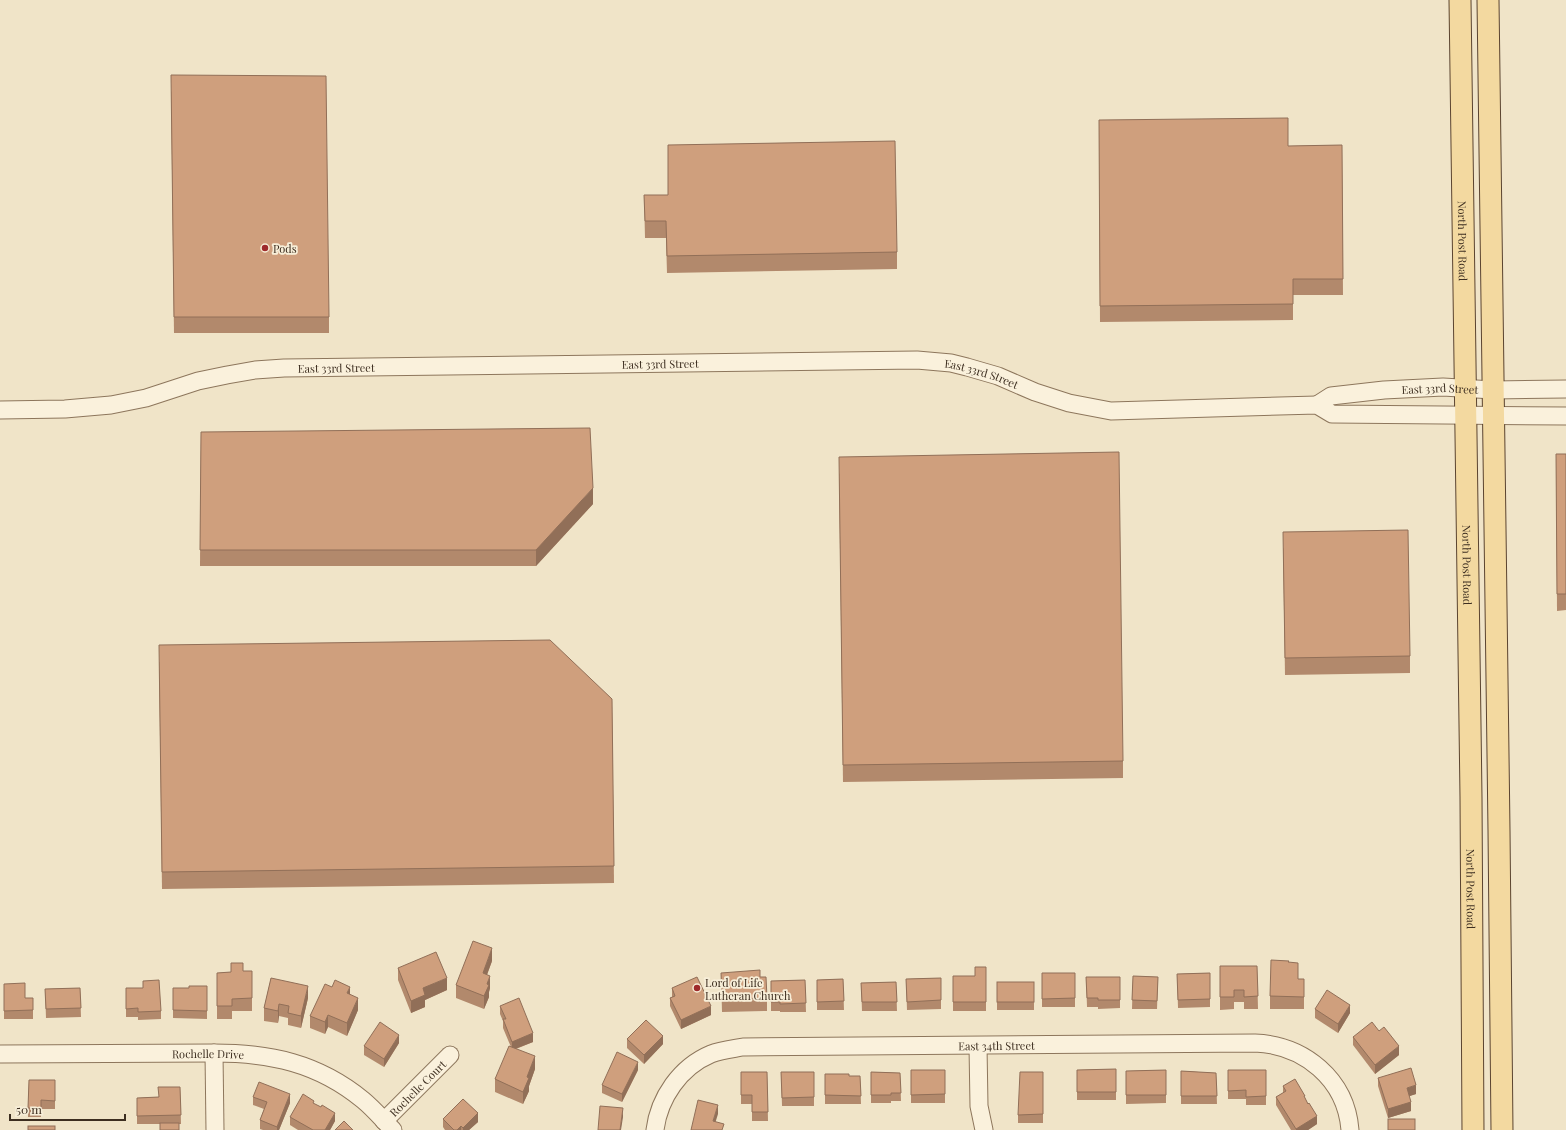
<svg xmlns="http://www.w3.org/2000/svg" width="1566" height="1130" viewBox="0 0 1566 1130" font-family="'Playfair Display',serif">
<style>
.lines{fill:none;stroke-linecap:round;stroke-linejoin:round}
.minor-casing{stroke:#8d765c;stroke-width:19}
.major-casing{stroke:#5b4430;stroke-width:23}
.minor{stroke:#faf1dc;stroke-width:17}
.major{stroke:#f3d9a0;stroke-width:21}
.wall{fill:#b2896c}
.shaded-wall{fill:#916f58}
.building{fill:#cf9f7d;stroke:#916f58}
.poi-dot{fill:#9e2a2b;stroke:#f7eed8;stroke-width:1.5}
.labels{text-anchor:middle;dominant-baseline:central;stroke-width:3.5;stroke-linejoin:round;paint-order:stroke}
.street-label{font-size:11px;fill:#3d2e20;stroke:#f7eed8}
.poi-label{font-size:11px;fill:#3d2e20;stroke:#f7eed8;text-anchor:start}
</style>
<rect width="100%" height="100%" fill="#f0e4c8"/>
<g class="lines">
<defs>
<g id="minor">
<path id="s1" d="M1317,405l14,-9 53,-6 59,-3 50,3 73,-1"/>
<path id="s2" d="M0,410l65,-1 46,-4 35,-7 52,-17 29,-6 28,-5 29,-2 633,-8 34,3 16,4 31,9 37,16 34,11 42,8 206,-6 15,9 234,2"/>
<polyline points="978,1046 979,1106 984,1130"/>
<polyline points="214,1053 215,1130"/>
<path id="s3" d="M0,1054l214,-1c56,0 104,10 149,47 11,9 20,20 30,30"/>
<path id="s4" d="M384,1121l66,-66"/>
<path id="s5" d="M655,1130c4,-32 25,-63 56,-76 10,-4 21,-5 32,-7l512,-4c49,2 91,36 95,87"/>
</g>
<g id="major">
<path id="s6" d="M1460,0l11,797 2,333"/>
<polyline points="1488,0 1499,830 1502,1130"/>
</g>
</defs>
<use href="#minor" class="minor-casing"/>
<use href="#major" class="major-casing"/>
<use href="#minor" class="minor"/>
<use href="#major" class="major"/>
</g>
<g class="wall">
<polygon points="171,91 329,317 329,333 174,333"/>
<polygon points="1099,120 1288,146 1342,145 1343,295 1293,295 1293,320 1100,322"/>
<polygon points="644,195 897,252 897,269 667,273 666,238 645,238"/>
<polygon points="201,432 593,504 536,566 200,566"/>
<polygon points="1556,454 1566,454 1566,610 1557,611"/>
<polygon points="839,473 1123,761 1123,778 843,782"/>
<polygon points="1283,548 1410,656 1410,673 1285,675"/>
<polygon points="159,662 612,699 614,883 162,889"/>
<polygon points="492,961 487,975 490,988 489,992 489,997 484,1009 456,998 456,985"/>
<polygon points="1289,962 1298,979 1304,979 1304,1009 1270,1009 1270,996"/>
<polygon points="1220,966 1257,966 1258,1009 1244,1009 1244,1002 1234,1002 1234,1009 1220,1010"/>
<polygon points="986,967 986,1011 953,1011 953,976 975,976"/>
<polygon points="398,968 447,990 425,1000 425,1007 411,1013 398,980"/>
<polygon points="243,971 252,971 252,1011 232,1011 232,1019 217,1019 217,973 231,972"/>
<polygon points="721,973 760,977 767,998 767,1011 722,1012"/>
<rect x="1042" y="973" width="33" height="34"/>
<polygon points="1210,973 1210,1007 1178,1008 1177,974"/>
<polygon points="1133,976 1158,977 1157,1009 1132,1009"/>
<polygon points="1086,977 1120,977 1120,1008 1098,1009 1098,1007 1087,1007"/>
<polygon points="271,978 308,998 301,1028 288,1025 288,1018 279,1016 278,1023 264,1021 264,1008"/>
<polygon points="941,978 941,1009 907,1010 906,979"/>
<polygon points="843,979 844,1010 817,1010 817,980"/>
<polygon points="805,980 806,1012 780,1012 780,1011 771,1011 771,981"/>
<polygon points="896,982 897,1011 862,1011 861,983"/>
<rect x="997" y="982" width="37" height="28"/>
<polygon points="4,984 25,998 33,998 33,1019 4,1019"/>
<polygon points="207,986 207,1019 173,1018 173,988 189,988"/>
<polygon points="80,988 81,1017 46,1018 45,989"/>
<polygon points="126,988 161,1011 161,1019 138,1020 138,1017 126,1017"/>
<polygon points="672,988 711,1015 681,1029 670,1006 670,998 672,997"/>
<polygon points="350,994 358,1010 347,1036 328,1027 325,1034 310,1028 310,1016"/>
<polygon points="500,1006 533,1042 516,1049 535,1069 529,1086 529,1091 523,1104 495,1092 495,1079 511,1047 503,1028 503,1021 500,1014"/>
<polygon points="1315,1009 1350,1013 1338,1033 1315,1018"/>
<polygon points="1379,1031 1399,1055 1375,1074 1353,1045 1353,1037"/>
<polygon points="627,1039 663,1044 644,1064 627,1048"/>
<polygon points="399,1043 384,1067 364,1055 364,1046"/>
<polygon points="1116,1069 1116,1100 1077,1100 1077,1070"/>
<polygon points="638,1070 622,1102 602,1093 602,1085"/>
<rect x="911" y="1070" width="34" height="33"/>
<polygon points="1166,1070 1166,1103 1126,1104 1126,1071"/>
<polygon points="1228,1070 1266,1070 1266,1105 1246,1105 1246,1099 1228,1099"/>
<polygon points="1181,1071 1216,1073 1217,1104 1181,1104"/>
<polygon points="741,1072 767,1072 768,1121 752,1121 752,1104 741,1104"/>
<polygon points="781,1072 814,1072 814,1106 782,1106"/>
<polygon points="871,1072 900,1073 901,1101 891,1101 891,1103 871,1103"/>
<polygon points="1043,1072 1043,1123 1018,1123 1018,1115"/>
<polygon points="825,1074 849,1076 860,1076 861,1104 825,1104"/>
<polygon points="1378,1078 1416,1094 1409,1096 1411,1111 1388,1118 1378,1086"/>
<polygon points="29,1080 55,1080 55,1109 41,1109 41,1117 28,1117"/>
<polygon points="1283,1086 1305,1098 1317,1124 1308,1130 1291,1130 1276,1105 1276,1097 1283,1093"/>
<polygon points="180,1087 181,1124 137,1124 137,1098 158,1097"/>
<polygon points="253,1097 290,1103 279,1130 263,1130 260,1129 260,1120 264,1109 253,1105"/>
<polygon points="314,1104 335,1121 330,1130 298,1130 290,1125 290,1117"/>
<polygon points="443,1119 478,1122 469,1130 445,1130 443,1127"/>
</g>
<g class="shaded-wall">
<polygon points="593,488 593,504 536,566 536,550"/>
<polygon points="492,948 492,961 483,985 483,973"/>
<polygon points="490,976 490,988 489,992 489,997 484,1009 484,996 487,984"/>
<polygon points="447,978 447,990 425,1000 425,1007 411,1013 411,1001 423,988"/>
<polygon points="308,986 308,998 301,1028 301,1016"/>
<polygon points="350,987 350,999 347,993"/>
<polygon points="358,998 358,1010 347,1036 347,1023"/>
<polygon points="279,1004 279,1016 278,1023 278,1011"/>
<polygon points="1350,1005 1350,1013 1338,1033 1338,1024"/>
<polygon points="711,1006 711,1015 681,1029 681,1020"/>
<polygon points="328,1015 328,1027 325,1034 325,1022"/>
<polygon points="533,1033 533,1042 512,1050 512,1042"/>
<polygon points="399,1035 399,1043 384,1067 384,1059"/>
<polygon points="663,1036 663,1044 644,1064 644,1055"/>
<polygon points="1399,1046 1399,1055 1375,1074 1375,1065"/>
<polygon points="535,1056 535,1069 529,1086 529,1091 523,1104 523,1092 527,1077"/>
<polygon points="638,1062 638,1070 622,1102 622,1094"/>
<polygon points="1416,1085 1416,1094 1407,1097 1407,1088"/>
<polygon points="290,1094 290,1103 279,1130 277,1130 277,1127"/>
<polygon points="1411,1102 1411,1111 1388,1118 1388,1109"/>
<polygon points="718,1105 718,1114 713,1130 713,1121"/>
<polygon points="623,1108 623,1117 621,1130 620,1130"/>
<polygon points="335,1113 335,1121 330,1130 325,1130"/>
<polygon points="478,1113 478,1122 469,1130 463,1130 463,1128"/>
<polygon points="1317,1116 1317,1124 1308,1130 1296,1130 1296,1129"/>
<polygon points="461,1126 461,1130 457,1130"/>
</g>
<g class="building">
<polygon points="171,75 326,76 329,317 174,317"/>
<polygon points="1288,118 1288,146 1342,145 1343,279 1293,279 1293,304 1100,306 1099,120"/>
<polygon points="895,141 897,252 667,256 666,221 645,221 644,195 668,195 668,145"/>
<polygon points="590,428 593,488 536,550 200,550 201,432"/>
<polygon points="1119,452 1123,761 843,765 839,457"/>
<polygon points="1556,454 1566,454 1566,594 1557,594"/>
<polygon points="1408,530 1410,656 1285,658 1283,532"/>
<polygon points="550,640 612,699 614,866 162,872 159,645"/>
<polygon points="473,941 492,948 483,973 490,976 487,984 489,985 484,996 456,985"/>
<polygon points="436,952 447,978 423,988 425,995 411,1001 398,968"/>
<polygon points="1271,960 1289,961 1288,962 1298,963 1298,979 1304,979 1304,997 1270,996"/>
<polygon points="231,963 243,963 243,971 252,971 252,998 232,999 232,1006 217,1006 217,973 231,972"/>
<polygon points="1220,966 1257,966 1258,996 1244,997 1244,990 1234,990 1234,997 1220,997"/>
<polygon points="975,967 986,967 986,1002 953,1002 953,976 975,976"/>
<polygon points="760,970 760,977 766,977 767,998 722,1000 721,973"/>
<polygon points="1042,973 1075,973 1075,998 1042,999"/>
<polygon points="1210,973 1210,999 1178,1000 1177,974"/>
<polygon points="1133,976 1158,977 1157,1001 1132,1000"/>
<polygon points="697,977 711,1006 681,1020 670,998 675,996 672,988"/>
<polygon points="1086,977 1120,977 1120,1000 1098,1000 1098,998 1087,998"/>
<polygon points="271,978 308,986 301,1016 288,1013 289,1006 279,1004 278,1011 264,1008"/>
<polygon points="941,978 941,1000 907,1002 906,979"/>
<polygon points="843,979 844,1001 817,1002 817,980"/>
<polygon points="159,980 161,1011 138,1012 138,1008 126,1009 126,988 143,988 143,981"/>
<polygon points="335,980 350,987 347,993 358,998 347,1023 328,1015 325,1022 310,1016 325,984 332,987"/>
<polygon points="805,980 806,1003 780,1004 780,1002 771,1002 771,981"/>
<polygon points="896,982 897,1002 862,1002 861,983"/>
<rect x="997" y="982" width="37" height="20"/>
<polygon points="25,983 25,998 33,998 33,1010 4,1011 4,984"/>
<polygon points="189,986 207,986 207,1011 173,1010 173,988 189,988"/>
<polygon points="80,988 81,1008 46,1009 45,989"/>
<polygon points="1327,990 1350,1005 1338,1024 1315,1009"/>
<polygon points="519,998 533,1033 512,1042 503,1019 506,1019 500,1006"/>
<polygon points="646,1020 663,1036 644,1055 627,1039"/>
<polygon points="380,1022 399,1035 384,1059 364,1046"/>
<polygon points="1372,1022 1379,1031 1384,1027 1399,1046 1375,1065 1353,1037"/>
<polygon points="509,1046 535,1056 527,1077 529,1078 523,1092 495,1079"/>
<polygon points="617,1052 638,1062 622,1094 602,1085"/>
<polygon points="1411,1068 1416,1085 1407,1088 1411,1102 1388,1109 1378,1078"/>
<polygon points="1116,1069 1116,1092 1077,1092 1077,1070"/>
<polygon points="911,1070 945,1070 945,1094 911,1095"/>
<polygon points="1166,1070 1166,1095 1126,1095 1126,1071"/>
<polygon points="1228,1070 1266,1070 1266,1096 1246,1097 1246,1090 1228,1091"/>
<polygon points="1181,1071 1216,1073 1217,1096 1181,1096"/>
<polygon points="741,1072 767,1072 768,1112 752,1112 752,1095 741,1095"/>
<polygon points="781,1072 814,1072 814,1097 782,1098"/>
<polygon points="871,1072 900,1073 901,1093 891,1093 891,1095 871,1095"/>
<polygon points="1020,1072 1043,1072 1043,1114 1018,1115"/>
<polygon points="825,1074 849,1074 849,1076 860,1076 861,1096 825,1095"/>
<polygon points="1295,1079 1305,1096 1304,1096 1308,1104 1309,1103 1317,1116 1296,1129 1276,1097 1286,1091 1283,1086"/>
<polygon points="29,1080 55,1080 55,1101 41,1100 41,1109 28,1108"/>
<polygon points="259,1082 290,1094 277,1127 260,1120 267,1102 253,1097"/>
<polygon points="158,1087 180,1087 181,1115 137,1116 137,1098 159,1097"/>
<polygon points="303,1094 314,1101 313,1103 321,1107 322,1105 335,1113 325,1130 313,1130 290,1117"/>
<polygon points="463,1099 478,1113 463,1128 461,1126 457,1130 454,1130 443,1119"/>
<polygon points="698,1100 718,1105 713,1121 724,1124 722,1130 691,1130"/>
<polygon points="600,1106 623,1108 620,1130 598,1130"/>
<rect x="1388" y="1119" width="27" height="11"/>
<polygon points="344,1121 353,1130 335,1130"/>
<rect x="160" y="1123" width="19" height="7"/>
<rect x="28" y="1126" width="27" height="4"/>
</g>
<g class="poi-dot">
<circle cx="265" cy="248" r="4"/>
<circle cx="697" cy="988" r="4"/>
</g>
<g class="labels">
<g class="street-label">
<text stroke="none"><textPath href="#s6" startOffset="241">North Post Road</textPath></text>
<text stroke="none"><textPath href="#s2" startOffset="665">East 33rd Street</textPath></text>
<text stroke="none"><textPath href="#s2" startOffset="341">East 33rd Street</textPath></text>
<text stroke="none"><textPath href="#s2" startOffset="988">East 33rd Street</textPath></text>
<text stroke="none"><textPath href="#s1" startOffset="126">East 33rd Street</textPath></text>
<text stroke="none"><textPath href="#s6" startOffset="565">North Post Road</textPath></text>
<text stroke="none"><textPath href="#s6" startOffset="889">North Post Road</textPath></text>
<text stroke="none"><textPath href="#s5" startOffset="385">East 34th Street</textPath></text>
<text stroke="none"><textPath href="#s3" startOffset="208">Rochelle Drive</textPath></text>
<text stroke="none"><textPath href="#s4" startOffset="47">Rochelle Court</textPath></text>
</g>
<g class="poi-label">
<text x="273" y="248">Pods</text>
<text x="705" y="982">Lord of Life<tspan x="705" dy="13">Lutheran Church</tspan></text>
</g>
</g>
<path d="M10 1114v6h115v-6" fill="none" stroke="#3d2e20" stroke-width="2"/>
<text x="16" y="1114" font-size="12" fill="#3d2e20" stroke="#f7eed8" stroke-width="3" paint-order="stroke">50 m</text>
</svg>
